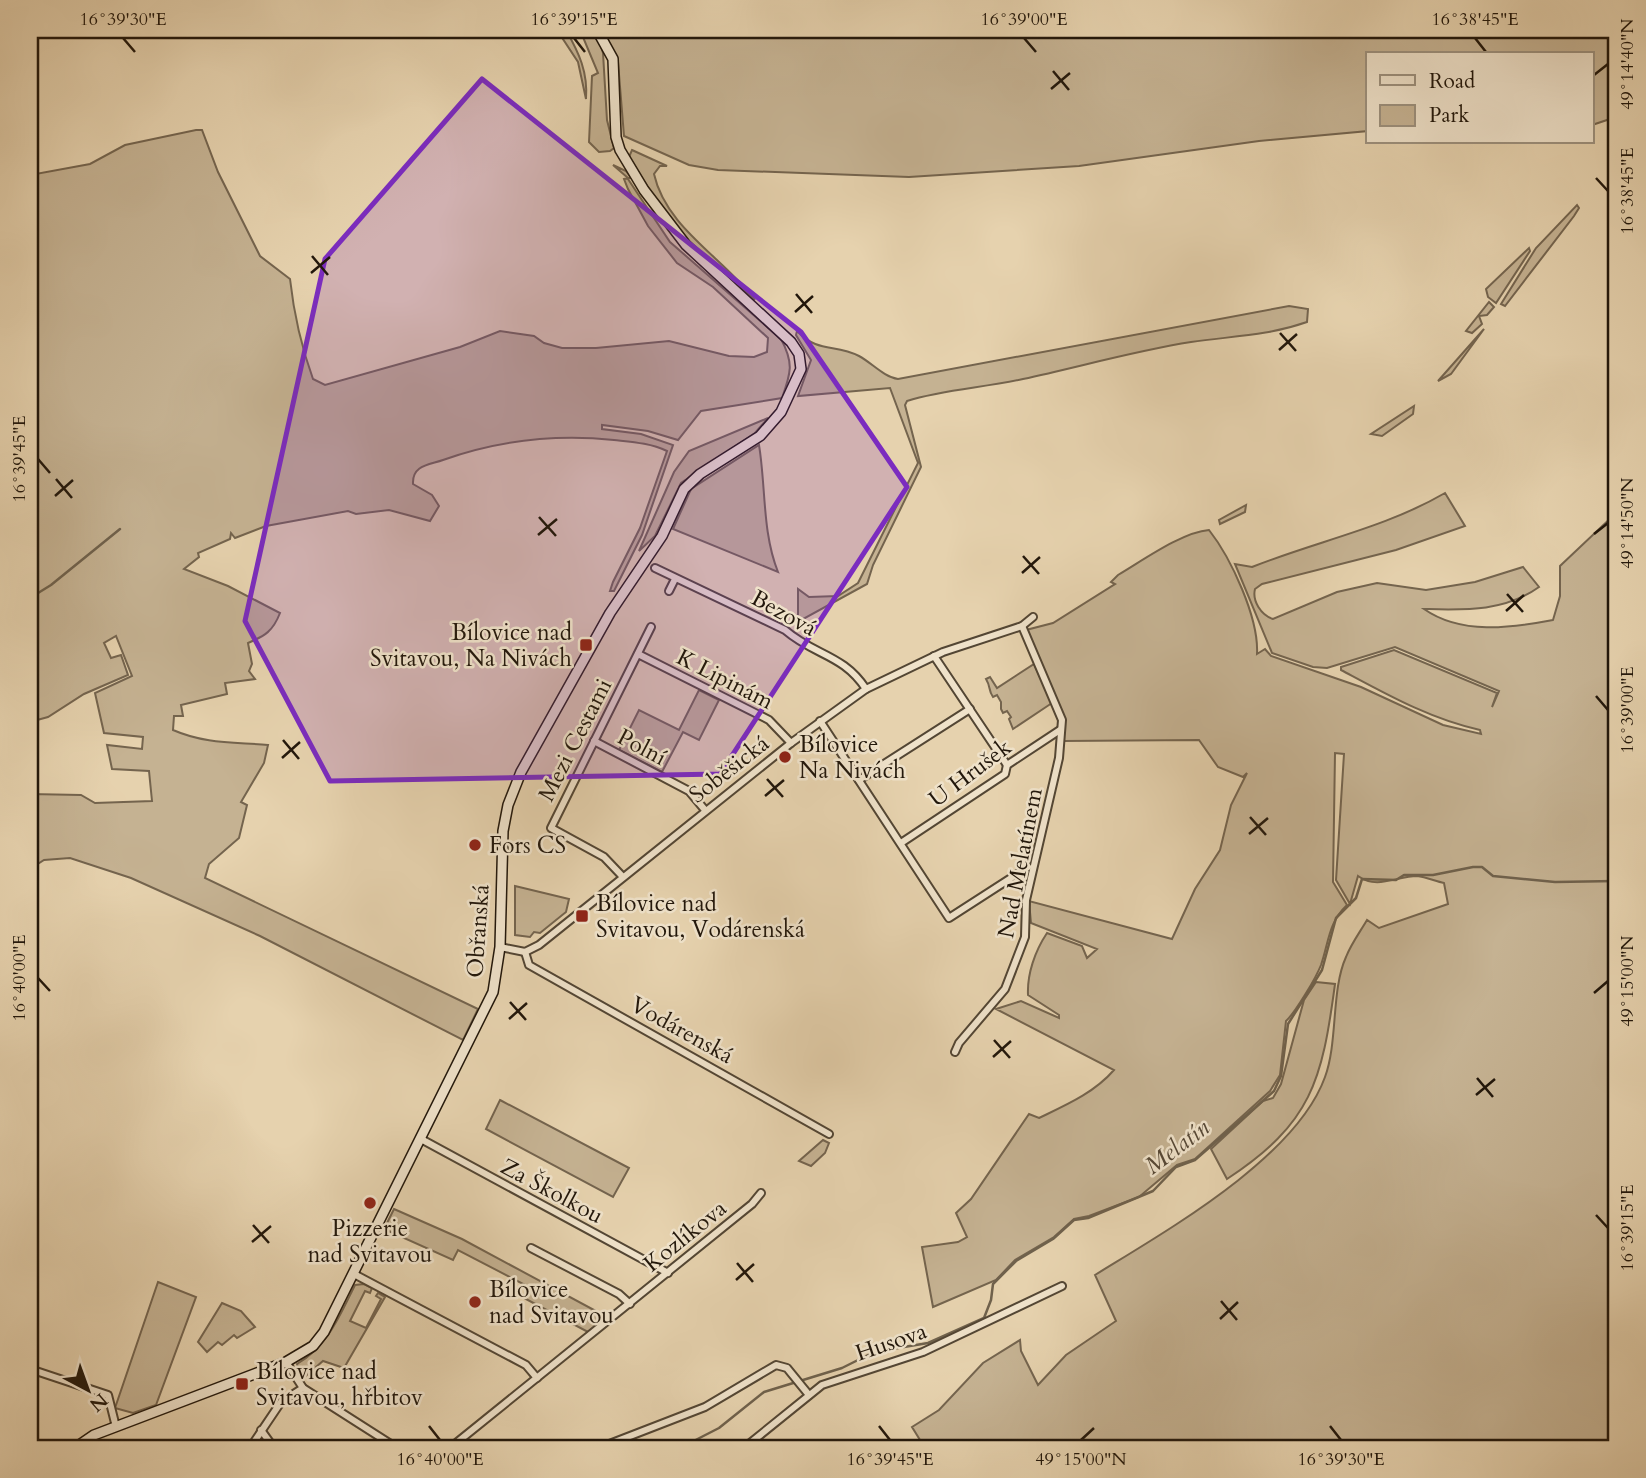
<svg xmlns="http://www.w3.org/2000/svg" width="1646" height="1478" viewBox="0 0 1646 1478" font-family="Cardo,serif">
<style>
.green{fill:#c5b292;stroke:#74644e;stroke-width:2}
.lines{fill:none;stroke-linecap:round;stroke-linejoin:round}
.stream{stroke:#6f614c;stroke-width:2.5}
.street-casing{stroke:#534634;stroke-width:10}
.secondary-casing{stroke:#22170b;stroke-width:12}
.street{stroke:#efe2ca;stroke-width:6}
.secondary{stroke:#efe2ca;stroke-width:9}
.marked{fill:#7b2cbf;fill-opacity:0.2;stroke:#7b2cbf;stroke-width:5;stroke-linejoin:round}
.ticks{fill:none;stroke:#22170b;stroke-width:2.5}
.poi-dot{fill:#8f2418;stroke:#efe2ca;stroke-width:2.5}
.labels{text-anchor:middle;dominant-baseline:central;stroke-width:5;stroke-linejoin:round;paint-order:stroke}
.street-label{font-size:23px;fill:#22170b;stroke:#efe2ca}
.poi-label{font-size:23px;fill:#22170b;stroke:#efe2ca;text-anchor:start}
.water-label{font-size:24px;font-style:italic;fill:#564836;stroke:#efe2ca}
.neatline{fill:none;stroke:#22170b;stroke-width:2.5}
.ticks-label{font-size:18px;text-anchor:middle;fill:#22170b}
</style>
<rect width="100%" height="100%" fill="#e6d2ae"/>
<filter id="stains"><feTurbulence type="fractalNoise" baseFrequency=".00286" numOctaves="4"/><feColorMatrix values="0 0 0 0 .2 0 0 0 0 .09 0 0 0 0 .02 0 0 0 .5 -.17"/></filter>
<radialGradient id="worn" r=".72"><stop offset=".6" stop-color="#630" stop-opacity="0"/><stop offset="1" stop-color="#630" stop-opacity=".3"/></radialGradient>
<g class="green">
<path d="M557,30h9c13,23 22,42 20,69l-8,-37z"/>
<polygon points="580,30 589,30 600,43 603,53 607,120 614,148 610,151 599,152 589,142 592,76 598,73"/>
<polygon points="603,30 1616,30 1616,117 1592,125 1592,54 1368,54 1368,131 1259,141 1079,166 909,177 718,170 689,165 624,136 618,62"/>
<path d="M196,130h6l16,42 42,84 30,23c4,36 11,67 23,100l12,6 135,-38 40,-16 34,5 10,7 18,5h34l73,-7 60,15 25,1 13,-5 1,-14 -55,-51 -36,-24 -29,-37 -20,-37 -4,-10 4,-1 -15,-13 13,6 5,6 -3,2 42,63 111,97c13,24 10,34 1,59l-81,13 -23,29 -30,-9 -46,-6v4l39,5 32,11 -31,90 -28,56h-4l3,-9 27,-54 27,-77c-17,-8 -35,-9 -53,-11 -59,-6 -115,0 -171,20 -14,5 -31,5 -30,24l19,11 7,11 -9,15 -41,-11 -33,4 -8,-3 -82,15 -31,12 -4,-5 -1,6 -32,14 1,4 -15,12 44,17 52,27c-7,18 -15,23 -32,30l4,21 -3,7 6,8 -30,4 2,11 -46,11 2,11h-9l-1,14c32,14 61,12 95,15l-4,18 -23,39 6,3 -8,33 -30,26 -4,14 273,131 -15,31 -203,-104 -129,-58 -61,-20 -26,2 -14,9v-75l51,1 14,8 57,-2 -3,-30 -37,-2 -5,-24 35,4 1,-12 -39,-4 -9,-40 37,-17 -16,-40 -12,7 7,15 10,-3 7,20 -44,19 -36,23 -18,5v-547l60,-11 35,-19z"/>
<path d="M632,150l35,16h-7l-6,8c12,54 70,84 101,126l-69,-60 -20,-24 -37,-59z"/>
<polygon points="1577,205 1579,208 1574,216 1505,306 1501,304 1536,248"/>
<polygon points="1529,248 1530,251 1496,303 1488,297 1486,289"/>
<polygon points="1489,302 1494,307 1487,315 1479,316 1482,324 1472,333 1466,331"/>
<path d="M1289,306l19,3 -1,13c-40,14 -75,14 -116,20 -57,9 -112,25 -168,37 -39,9 -79,10 -116,22l-2,4 16,62 -48,98 -6,19 -64,35 -5,7v-37l11,8 29,-1 20,-13 60,-120 -28,-75 -92,8 13,-36 -15,-25 1,-4c22,23 38,12 62,25 13,7 25,21 39,23z"/>
<polygon points="1484,329 1451,374 1438,381"/>
<polygon points="1414,406 1413,414 1382,436 1371,434"/>
<polygon points="768,418 755,433 681,483 655,536 639,551 674,472 689,451"/>
<path d="M759,445c7,42 3,87 19,127l-105,-43 18,-40z"/>
<path d="M1445,493l20,33 -69,24 -134,34 -7,5c-3,12 6,26 18,30l64,-27 40,-9 49,7 49,-8 48,-15 16,20c-35,25 -74,23 -115,22 37,26 87,19 129,11l7,-24v-30l56,-53v935h-691l-13,-21 27,-17 44,-47 37,-23 1,11 17,34 28,-30 50,-34 -21,-46c71,-44 201,-117 230,-198 13,-35 6,-87 21,-120 5,-13 14,-25 21,-37l12,8 69,-24 -4,-21c-9,-2 -18,-6 -27,-7 -20,0 -40,14 -59,0l-8,28 -14,-24 8,-126 -9,-1 -2,129 14,23c-19,18 -18,37 -26,60 -5,13 -26,48 -35,56l-6,54 -10,16 -75,68 -18,6 -38,32 -50,19 -15,3 -20,18 -39,23 -19,20 -63,27 -11,-60 36,-5 9,-5 -11,-24 15,-14 58,-85 10,4c27,-13 55,-25 75,-48l-118,-61 25,-8 38,17v-3l-31,-20c-1,-21 7,-44 19,-62l35,13 5,12 10,-9 -66,-26 -2,-22 143,38 23,-50 25,-39 11,-45 16,-32 -4,4 -25,-10 -19,-27 -136,1 1,-23 -38,-88 27,-7 62,-39 -4,-2 7,-7c24,-14 64,-43 91,-45 22,28 50,88 48,124l8,-5 6,7 90,31 82,38 38,9 -1,-4c-50,-11 -94,-36 -139,-60v-3l53,-17 103,43 -5,14 7,-16 -104,-44 -68,21 -14,-1 -41,-14 -37,-89 17,3c65,-26 133,-39 193,-74z"/>
<polygon points="1246,505 1245,512 1220,524 1219,520"/>
<path d="M1034,664l18,39 -39,26 -4,-10 2,-2 -4,-6 -4,2 -2,-4v-7l-4,-7 -4,2c-5,-7 -2,-10 -7,-18l4,-2 7,11z"/>
<polygon points="699,690 719,700 699,740 683,732 662,772 619,750 639,710 679,730"/>
<polygon points="515,886 569,899 566,912 540,933 534,932 530,937 515,935"/>
<path d="M1316,982l19,2c-13,97 -23,139 -108,195l-16,-30 52,-48 10,-3 8,-14 23,-84z"/>
<polygon points="500,1100 629,1168 613,1197 486,1129"/>
<polygon points="823,1140 829,1143 825,1153 811,1166 799,1161"/>
<polygon points="394,1209 462,1239 607,1317 588,1332 524,1298 529,1287 458,1250 453,1260 384,1229"/>
<polygon points="158,1282 196,1297 156,1405 133,1413 115,1408"/>
<path d="M364,1284l8,4 -2,5 -5,-2 -15,30 16,7 15,-29 -5,-3 2,-3 7,4 -41,71 -21,-7 -22,19 -4,-16c31,-18 43,-49 58,-79z"/>
<polygon points="222,1303 241,1311 255,1327 237,1338 234,1335 222,1345 218,1342 207,1352 198,1342"/>
</g>
<g class="lines">
<g class="stream">
<polyline points="30,598 51,585 120,529"/>
<polyline points="680,1448 719,1428 764,1392 842,1368 874,1352 928,1343 984,1318 991,1300 993,1284 1016,1261 1053,1239 1074,1220 1088,1218 1153,1191 1176,1167 1195,1160 1274,1091 1281,1076 1288,1024 1322,970 1336,918 1356,898 1362,879 1396,880 1404,875 1433,875 1473,867 1482,867 1493,876 1555,882 1616,881"/>
</g>
<defs>
<g id="street">
<path d="M655,568l130,62c30,26 58,24 81,59"/>
<polyline points="669,591 675,579"/>
<polyline points="638,654 769,720 791,743"/>
<polyline points="934,656 1007,765"/>
<polyline points="820,721 949,918 1028,867"/>
<polyline points="594,741 689,791 705,810"/>
<polyline points="859,780 970,709"/>
<polyline points="901,843 1005,774 1007,765 1060,730"/>
<polyline points="623,877 604,857 551,828 651,627"/>
<polyline points="500,947 525,952 539,945 791,743 866,689 943,652 1022,626 1033,617"/>
<polyline points="525,952 529,965 829,1134"/>
<polyline points="955,1052 959,1043 1005,989 1025,937 1026,900 1059,758 1062,720 1022,626"/>
<polyline points="421,1139 668,1273"/>
<polyline points="531,1248 619,1294 630,1304"/>
<polyline points="354,1274 526,1365 537,1378"/>
<polyline points="286,1362 303,1388 397,1448"/>
<polyline points="30,1369 108,1395 116,1427"/>
<polyline points="261,1430 274,1448"/>
<polyline points="250,1448 281,1402 303,1388"/>
<polyline points="450,1448 752,1204 761,1193"/>
<polyline points="599,1448 705,1407 776,1365 787,1368 809,1395"/>
<polyline points="744,1448 822,1385 923,1352 1062,1286"/>
</g>
<polyline id="secondary" points="75,1448 94,1435 286,1362 313,1346 324,1332 493,992 500,947 503,831 508,805 521,772 610,613 662,536 684,489 700,474 760,436 781,412 801,369 799,354 791,342 686,245 644,190 620,150 616,137 613,59 597,30"/>
</defs>
<use href="#street" class="street-casing"/>
<use href="#secondary" class="secondary-casing"/>
<use href="#street" class="street"/>
<use href="#secondary" class="secondary"/>
</g>
<path class="marked" d="M482,79l319,253 106,155 -187,287 -390,7 -85,-160 80,-362z"/>
<path class="ticks" d="M123,38l12,14M574,38l11,14M1024,38l12,14M1475,38l11,14M1053,71l16,19M1594,75l14,-11M1051,89l19,-16M1596,178l12,13M312,256l16,19M311,273l19,-16M796,294l16,19M795,312l18,-16M1280,333l16,18M1279,350l18,-16M38,459l12,14M56,479l16,19M55,496l18,-16M539,517l17,19M1594,534l14,-11M538,535l19,-16M1023,556l16,18M1022,573l18,-16M1507,594l16,18M1506,611l18,-16M1596,696l12,14M283,740l16,19M282,758l18,-16M767,779l16,18M765,796l19,-16M1250,817l16,18M1249,834l19,-16M38,978l12,13M1594,993l14,-12M510,1002l16,18M509,1019l18,-16M994,1040l16,18M993,1057l18,-16M1477,1078l16,19M1476,1095l19,-16M1596,1215l12,13M253,1225l16,18M252,1242l19,-16M737,1263l16,19M736,1280l18,-16M1221,1301l16,19M1220,1319l18,-17M429,1426l11,14M879,1426l11,14M1330,1426l11,14M1081,1440l13,-12"/>
<g class="poi-dot">
<rect x="579" y="638" width="14" height="14" rx="3.5"/>
<circle cx="785" cy="757" r="7"/>
<circle cx="475" cy="845" r="7"/>
<rect x="575" y="909" width="14" height="14" rx="3.5"/>
<circle cx="370" cy="1203" r="7"/>
<circle cx="475" cy="1302" r="7"/>
<rect x="235" y="1377" width="14" height="14" rx="3.5"/>
</g>
<g class="labels">
<g class="street-label">
<text transform="translate(784 613) rotate(29)">Bezová</text>
<text transform="translate(725 679) rotate(27)">K Lipinám</text>
<text transform="translate(575 740) rotate(-63)">Mezi Cestami</text>
<text transform="translate(642 747) rotate(28)">Polní</text>
<text transform="translate(729 769) rotate(-38)">Soběšická</text>
<text transform="translate(970 773) rotate(-37)">U Hrušek</text>
<text transform="translate(1020 863) rotate(-79)">Nad Melatínem</text>
<text transform="translate(478 931) rotate(-86)">Obřanská</text>
<text transform="translate(682 1030) rotate(29)">Vodárenská</text>
<text transform="translate(552 1191) rotate(28)">Za Školkou</text>
<text transform="translate(685 1236) rotate(-39)">Kozlíkova</text>
<text transform="translate(891 1342) rotate(-19)">Husova</text>
</g>
<g class="poi-label">
<text x="572" y="632" text-anchor="end">Bílovice nad<tspan x="572" dy="26">Svitavou, Na Nivách</tspan></text>
<text x="799" y="744">Bílovice<tspan x="799" dy="26">Na Nivách</tspan></text>
<text x="489" y="845">Fors CS</text>
<text x="596" y="903">Bílovice nad<tspan x="596" dy="26">Svitavou, Vodárenská</tspan></text>
<text x="370" y="1228" text-anchor="middle">Pizzerie<tspan x="370" dy="26">nad Svitavou</tspan></text>
<text x="489" y="1289">Bílovice<tspan x="489" dy="26">nad Svitavou</tspan></text>
<text x="256" y="1371">Bílovice nad<tspan x="256" dy="26">Svitavou, hřbitov</tspan></text>
</g>
<g class="water-label">
<text transform="translate(1177 1147) rotate(-37)">Melatín</text>
</g>
</g>
<rect width="1646" height="1478" fill="none" stroke="#e6d2ae" stroke-width="77"/>
<rect x="1366" y="52" width="228" height="91" fill="#efe2ca" stroke="#9d917e" stroke-width="2"/>
<rect x="1380" y="75" width="35" height="10" fill="#efe2ca" stroke="#9d917e" stroke-width="2"/>
<text x="1429" y="88" font-size="21" fill="#22170b">Road</text>
<rect x="1380" y="105" width="35" height="21" fill="#c5b292" stroke="#9d917e" stroke-width="2"/>
<text x="1429" y="122" font-size="21" fill="#22170b">Park</text>
<g transform="translate(88 1390) rotate(139)" stroke="#efe2ca" stroke-width="5" paint-order="stroke">
<path d="M0-5L12 26L0 18L-12 26Z" fill="#22170b"/>
<text y="-10" font-size="19" font-weight="bold" text-anchor="middle" fill="#22170b">N</text>
</g>
<rect x="38" y="38" width="1570" height="1402" class="neatline"/>
<g class="ticks-label">
<text x="123" y="25">16°39'30"E</text>
<text x="574" y="25">16°39'15"E</text>
<text x="1024" y="25">16°39'00"E</text>
<text x="1475" y="25">16°38'45"E</text>
<text transform="translate(1627 64) rotate(-90)" y="6">49°14'40"N</text>
<text transform="translate(1627 191) rotate(-90)" y="6">16°38'45"E</text>
<text transform="translate(19 459) rotate(-90)" y="6">16°39'45"E</text>
<text transform="translate(1627 523) rotate(-90)" y="6">49°14'50"N</text>
<text transform="translate(1627 710) rotate(-90)" y="6">16°39'00"E</text>
<text transform="translate(19 978) rotate(-90)" y="6">16°40'00"E</text>
<text transform="translate(1627 981) rotate(-90)" y="6">49°15'00"N</text>
<text transform="translate(1627 1228) rotate(-90)" y="6">16°39'15"E</text>
<text x="440" y="1465">16°40'00"E</text>
<text x="890" y="1465">16°39'45"E</text>
<text x="1081" y="1465">49°15'00"N</text>
<text x="1341" y="1465">16°39'30"E</text>
</g>
<rect width="100%" height="100%" filter="url(#stains)"/>
<rect width="100%" height="100%" fill="url(#worn)"/>
</svg>
